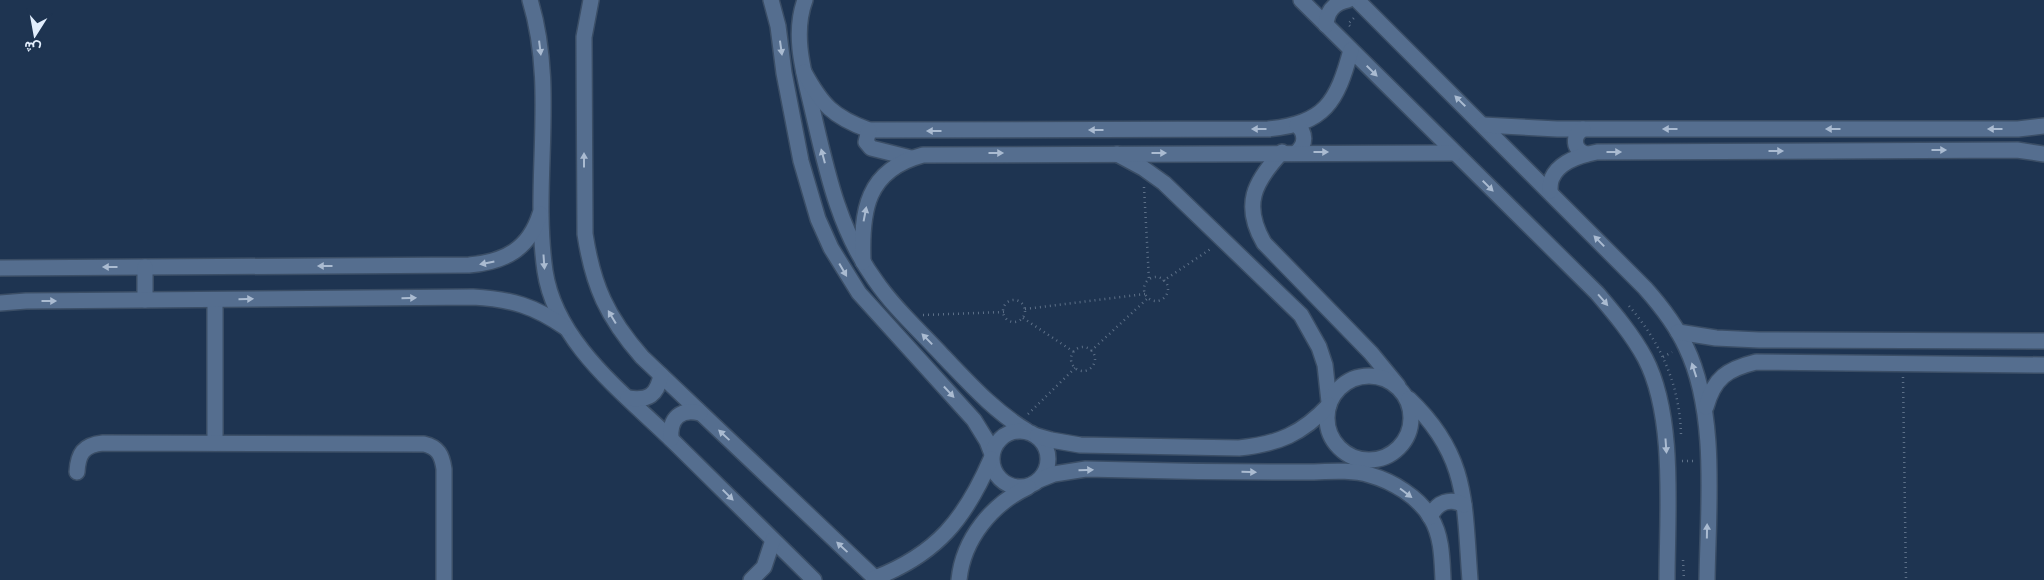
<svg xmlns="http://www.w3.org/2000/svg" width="2044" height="580" viewBox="0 0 2044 580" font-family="'Fira Sans',Vazirmatn,sans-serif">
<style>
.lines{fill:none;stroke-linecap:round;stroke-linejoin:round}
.minor-casing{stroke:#3b4e66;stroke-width:18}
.path{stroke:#5d7088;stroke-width:2.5;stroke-dasharray:1 4;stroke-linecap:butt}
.minor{stroke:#556e8f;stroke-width:15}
.oneway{fill:#aabbd1}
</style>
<rect width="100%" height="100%" fill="#1e3451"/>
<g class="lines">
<defs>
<g id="minor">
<path d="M530,0c27,88 2,181 15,271 11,74 83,125 132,174 46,45 91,90 137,135"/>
<path d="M591,0l-7,37 1,197c8,52 22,83 57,123l235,223"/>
<polyline points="771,0 778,26 784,73 801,161 818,219 831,248 859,293 974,420 987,441 992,454"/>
<path d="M805,0c-13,35 -1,73 7,108 14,60 26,121 63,172 19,28 45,51 68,76 27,28 51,55 84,75"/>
<path d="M1301,0l296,293c17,20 35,41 48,65 31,59 22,156 22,222"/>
<path d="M1357,0l288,288c16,18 31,37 41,59 32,66 22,161 21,233"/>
<path d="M1326,25c1,-14 8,-22 22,-25"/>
<path d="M804,72c18,33 29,45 65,58l399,-1c57,-5 69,-27 83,-79"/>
<path d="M1297,125c9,8 9,19 0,27"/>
<polyline points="1483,125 1557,129 2018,129 2044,126"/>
<path d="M1583,129c-11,7 -10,21 3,25"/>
<polyline points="869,130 866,142 871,148 911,158"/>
<path d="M1282,152c-28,30 -40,53 -18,91l107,110 27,33"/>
<polyline points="1117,154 1143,168 1164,183 1301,315 1319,347 1325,365 1329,402"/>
<path d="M1550,191c0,-4 0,-9 2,-13 7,-16 29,-23 45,-26l420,-2 27,4"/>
<path d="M863,262c-2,-51 3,-92 60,-107l532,-2"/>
<path d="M0,268l469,-3c36,-3 60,-16 71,-51"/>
<polyline points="145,300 145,267"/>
<polyline points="215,300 215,443"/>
<path d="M0,303l26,-2 447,-4c38,2 62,9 93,31"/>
<polyline points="1678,332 1716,338 1759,340 2044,341"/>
<circle cx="1369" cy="418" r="42"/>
<path d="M628,398c21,3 29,-3 33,-23"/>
<path d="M1409,399c60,57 55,104 61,181"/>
<path d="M1706,407c8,-29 21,-38 50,-45l288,3"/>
<circle cx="1020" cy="459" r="28"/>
<path d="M1037,436l14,4 29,5 159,3c39,-4 63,-14 90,-43"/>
<path d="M671,439c-2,-21 10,-31 29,-26"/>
<path d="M77,472c1,-18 6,-27 26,-29l321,1c14,3 18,11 20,25v111"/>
<path d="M1039,480l15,-6 32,-5c70,2 139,3 208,3 25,1 52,-4 76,3 22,6 49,22 61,43 11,18 11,41 12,62"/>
<path d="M1430,517c7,-15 20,-20 34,-12"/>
<path d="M875,578c62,-24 90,-59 116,-119"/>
<polyline points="751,580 764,567 773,540"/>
<path d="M959,580c4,-41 33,-76 69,-93"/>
</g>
</defs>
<use href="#minor" class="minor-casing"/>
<g class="path">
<polyline points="1350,26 1348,24 1354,18"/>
<polyline points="1144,187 1149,280"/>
<circle cx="1156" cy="289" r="12"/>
<polyline points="1163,281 1212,248"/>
<circle cx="1014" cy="311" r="11"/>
<path d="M1629,306c32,37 51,80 52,129"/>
<polyline points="1025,309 1145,294"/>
<polyline points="923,315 1004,312"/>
<polyline points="1023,318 1074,352"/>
<circle cx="1083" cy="359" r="12"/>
<polyline points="1091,351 1148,298"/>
<polyline points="1663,357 1672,352"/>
<polyline points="1903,377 1906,580"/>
<polyline points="1028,414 1075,368"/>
<polyline points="1682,461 1694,461"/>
<polyline points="1683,560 1684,580"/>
</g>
<use href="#minor" class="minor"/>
</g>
<defs><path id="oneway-solid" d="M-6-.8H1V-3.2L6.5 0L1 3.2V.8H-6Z" transform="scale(1.25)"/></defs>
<g class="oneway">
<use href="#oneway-solid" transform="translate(540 48) rotate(83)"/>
<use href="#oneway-solid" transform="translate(781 48) rotate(82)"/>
<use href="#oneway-solid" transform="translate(1372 71) rotate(45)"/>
<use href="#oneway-solid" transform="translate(1460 101) rotate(-135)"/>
<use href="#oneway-solid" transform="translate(1259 129) rotate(180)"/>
<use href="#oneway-solid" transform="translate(1670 129) rotate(180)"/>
<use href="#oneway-solid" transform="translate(1833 129) rotate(180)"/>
<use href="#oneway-solid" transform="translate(1995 129) rotate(180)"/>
<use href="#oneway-solid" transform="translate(1096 130) rotate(180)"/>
<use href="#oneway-solid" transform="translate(934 131) rotate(180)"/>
<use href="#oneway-solid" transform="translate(1939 150)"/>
<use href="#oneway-solid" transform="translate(1776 151)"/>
<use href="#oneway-solid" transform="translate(1321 152)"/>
<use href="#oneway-solid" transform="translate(1614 152)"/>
<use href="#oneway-solid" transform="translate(996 153)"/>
<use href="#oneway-solid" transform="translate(1159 153)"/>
<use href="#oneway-solid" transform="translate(823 156) rotate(-105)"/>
<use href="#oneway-solid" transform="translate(584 160) rotate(-90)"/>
<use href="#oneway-solid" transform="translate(1488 186) rotate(45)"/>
<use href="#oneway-solid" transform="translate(865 214) rotate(-79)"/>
<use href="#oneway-solid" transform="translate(1599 241) rotate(-134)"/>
<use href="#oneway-solid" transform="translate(544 262) rotate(86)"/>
<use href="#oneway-solid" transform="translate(487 263) rotate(169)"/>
<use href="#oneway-solid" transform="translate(325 266) rotate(180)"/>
<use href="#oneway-solid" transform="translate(110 267) rotate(180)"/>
<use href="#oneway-solid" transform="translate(843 270) rotate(60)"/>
<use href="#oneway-solid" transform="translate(409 298) rotate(-1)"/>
<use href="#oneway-solid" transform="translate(246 299) rotate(-1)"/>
<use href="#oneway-solid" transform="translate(1603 300) rotate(49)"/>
<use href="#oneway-solid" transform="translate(49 301)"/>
<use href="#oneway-solid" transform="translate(612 317) rotate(-121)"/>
<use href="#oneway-solid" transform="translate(927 339) rotate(-134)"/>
<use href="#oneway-solid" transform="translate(1694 370) rotate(-108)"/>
<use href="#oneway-solid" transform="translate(949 392) rotate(47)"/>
<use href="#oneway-solid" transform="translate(724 435) rotate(-137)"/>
<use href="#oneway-solid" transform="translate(1666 446) rotate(86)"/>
<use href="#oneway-solid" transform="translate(1086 470) rotate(-2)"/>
<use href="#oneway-solid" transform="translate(1249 472) rotate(1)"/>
<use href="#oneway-solid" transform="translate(1406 493) rotate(37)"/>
<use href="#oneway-solid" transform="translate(728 495) rotate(45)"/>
<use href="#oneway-solid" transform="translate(1707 531) rotate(-89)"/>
<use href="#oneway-solid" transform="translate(842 547) rotate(-137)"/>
</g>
<g transform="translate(35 35) rotate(191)" stroke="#1e3451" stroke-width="4" paint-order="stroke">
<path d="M0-4L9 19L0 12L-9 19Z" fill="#e2eefd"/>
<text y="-8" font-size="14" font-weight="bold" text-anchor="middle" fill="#e2eefd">ش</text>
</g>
</svg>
